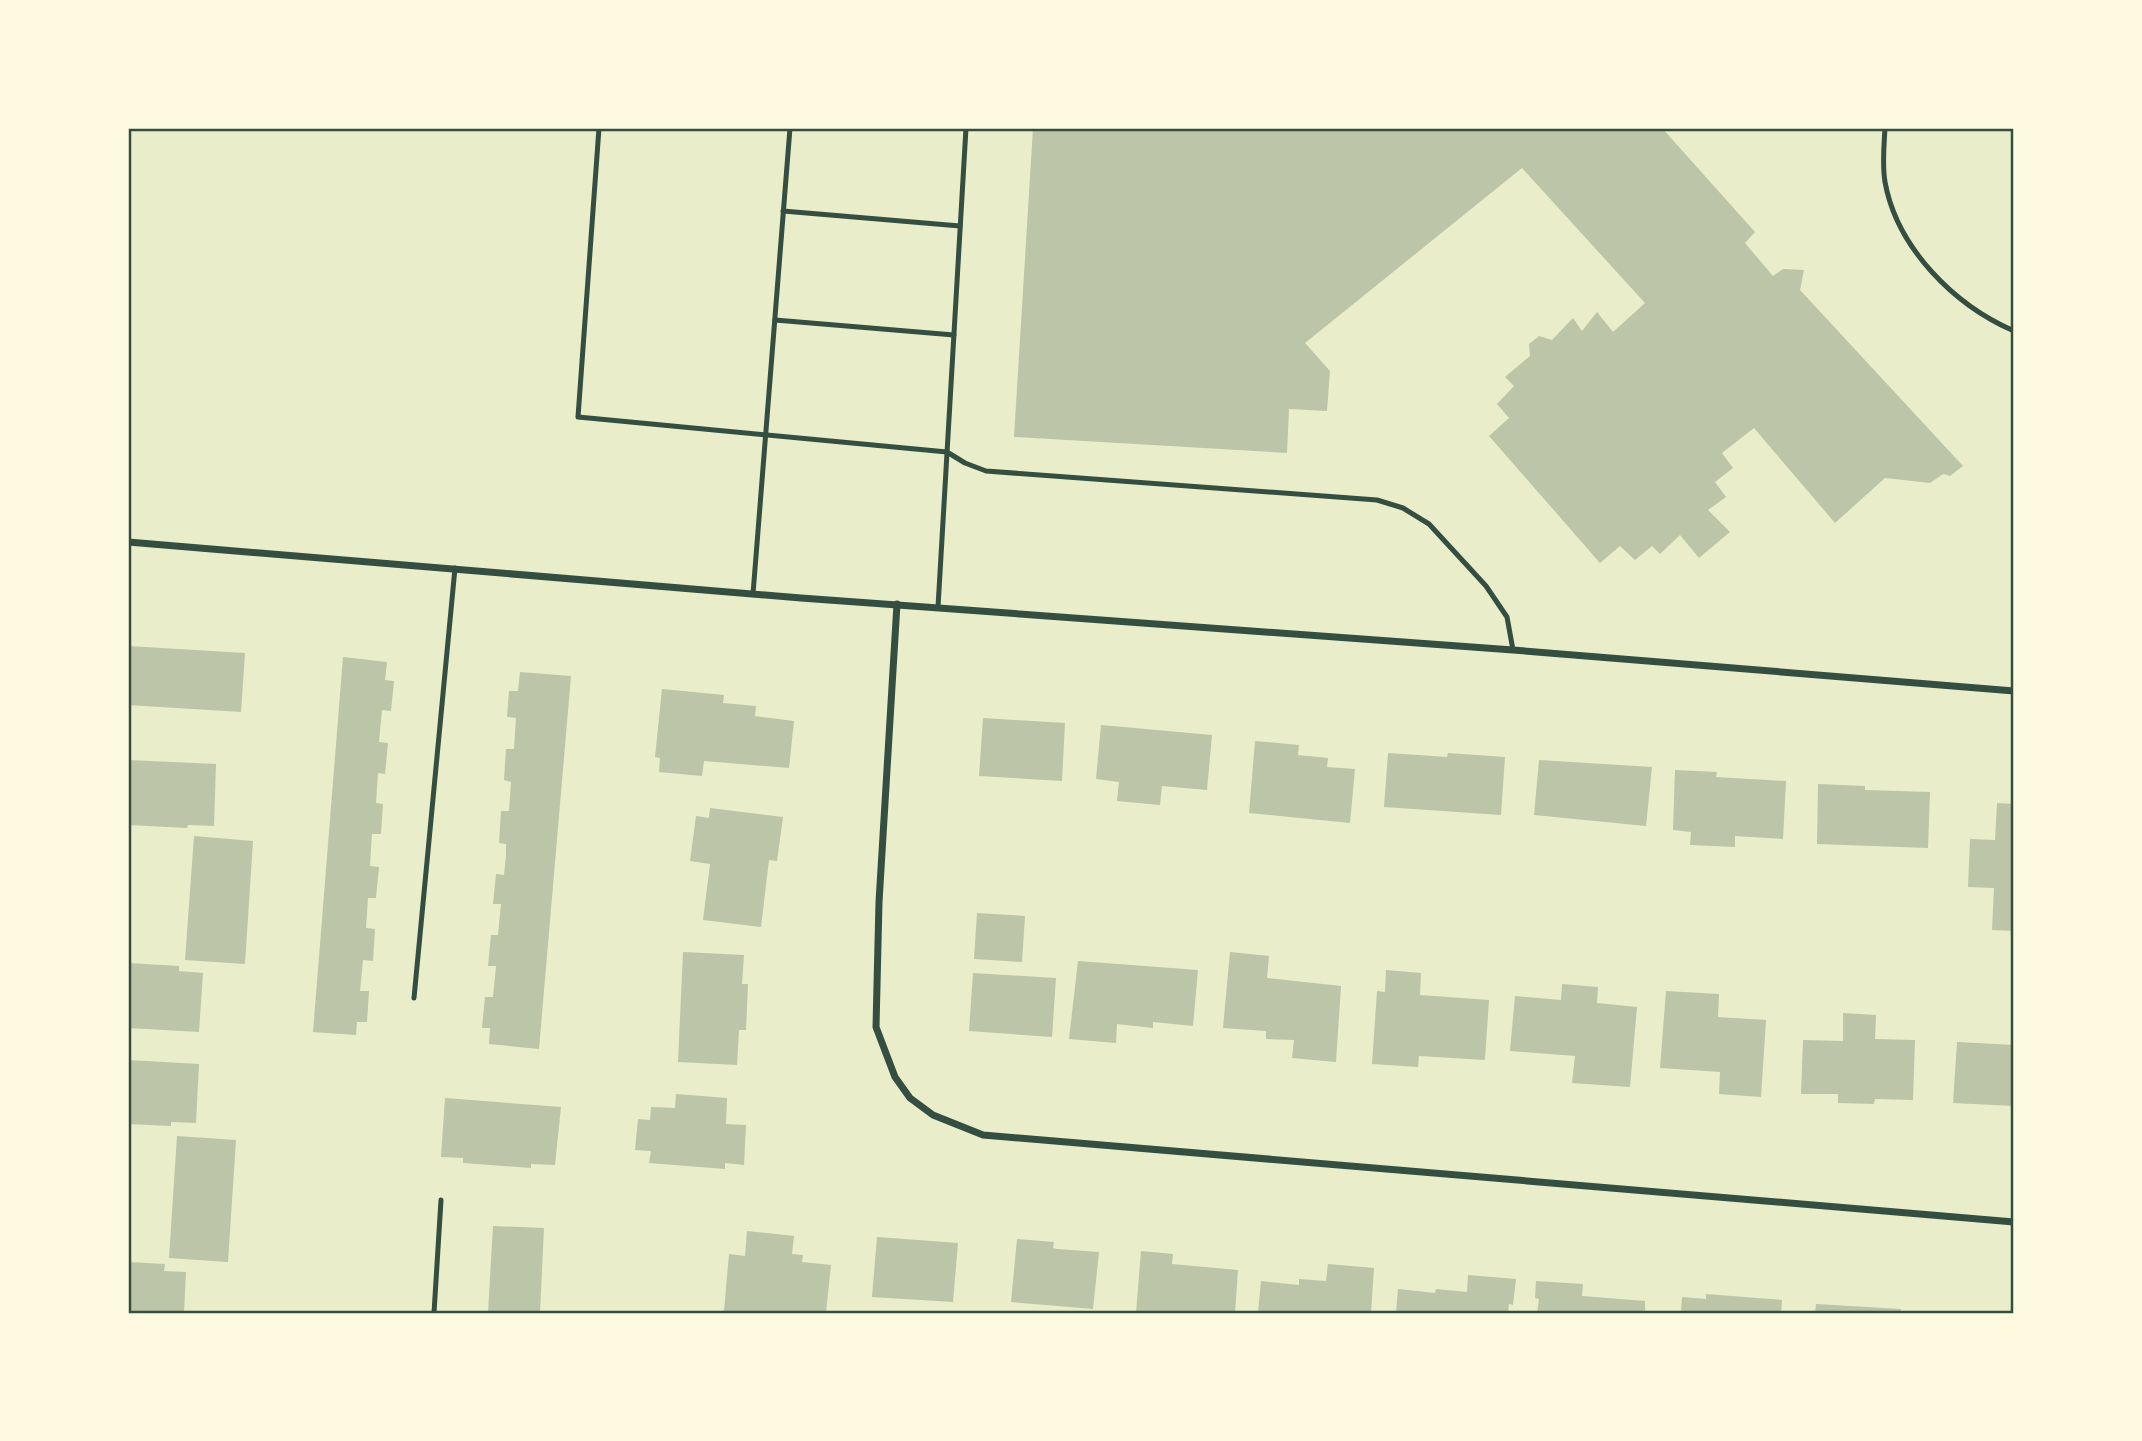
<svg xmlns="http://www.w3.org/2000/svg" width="2142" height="1441" viewBox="0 0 2142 1441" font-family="'Open Sans',sans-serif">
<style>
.building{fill:#bcc5a7}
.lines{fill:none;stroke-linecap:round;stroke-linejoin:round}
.service{stroke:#344e41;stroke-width:5}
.minor{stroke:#344e41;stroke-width:7}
.neatline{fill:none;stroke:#344e41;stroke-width:2.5}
</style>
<rect width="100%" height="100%" fill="#e9edc9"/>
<g class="building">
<polygon points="1033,128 1662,128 1755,232 1745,243 1773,276 1783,269 1804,270 1800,290 1963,466 1950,476 1943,474 1930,483 1885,478 1835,523 1754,428 1722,453 1733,468 1715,482 1726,497 1708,510 1730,532 1699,558 1680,535 1660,554 1652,546 1635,560 1620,546 1600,563 1489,436 1509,418 1497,404 1514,386 1505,377 1530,356 1529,344 1539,336 1552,340 1573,318 1582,331 1597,312 1613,332 1645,303 1522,168 1305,343 1330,371 1327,411 1289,409 1287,453 1014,437"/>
<polygon points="128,646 245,653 241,712 128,705"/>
<polygon points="343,657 387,662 385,680 394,681 391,711 382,710 379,742 388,743 385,774 378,773 376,803 383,804 381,834 372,834 371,848 370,866 379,867 376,898 368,898 366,928 375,929 373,961 363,960 360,991 369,991 367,1022 357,1022 356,1035 313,1032"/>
<polygon points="520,672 571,676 539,1049 489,1044 490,1028 482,1028 485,997 493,997 496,966 488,966 491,935 498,935 501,904 493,904 496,874 504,875 506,855 506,844 499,843 501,811 509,811 511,782 504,780 506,749 514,749 516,718 507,717 509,691 518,691"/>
<polygon points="662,689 724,695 723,703 756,706 755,716 794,721 789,768 704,761 702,776 659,772 660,758 655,757"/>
<polygon points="983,718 1065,723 1062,781 979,776"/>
<polygon points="1101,725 1212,735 1207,790 1162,786 1160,805 1117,801 1119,782 1096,779"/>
<polygon points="1255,741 1299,745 1298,755 1328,758 1327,767 1355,769 1350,823 1249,813"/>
<polygon points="1388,753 1447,757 1448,753 1505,757 1501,815 1384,807"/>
<polygon points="128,760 216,764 214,826 188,825 187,828 128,825"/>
<polygon points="1539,760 1652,767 1646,826 1534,815"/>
<polygon points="1675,770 1717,772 1716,777 1786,781 1783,839 1735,836 1735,847 1690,845 1691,832 1673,830"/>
<polygon points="1818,784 1865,786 1865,790 1930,792 1928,848 1817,844"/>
<polygon points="1997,803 2014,804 2014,931 1992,930 1994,888 1968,887 1970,839 1995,840"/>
<polygon points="710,808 783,817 777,861 769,860 761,927 703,920 710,864 690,861 696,816 709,818"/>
<polygon points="194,836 253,841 245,964 185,960"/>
<polygon points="977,913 1025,916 1022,962 974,959"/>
<polygon points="683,952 744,955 742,984 748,984 746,1030 739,1030 737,1065 678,1062"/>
<polygon points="1230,952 1269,956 1267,978 1341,986 1336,1062 1292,1058 1294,1040 1266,1039 1266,1031 1223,1028"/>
<polygon points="1078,961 1198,970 1193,1026 1153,1022 1153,1028 1117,1024 1116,1043 1069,1039"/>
<polygon points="128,963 179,966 179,971 203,973 199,1032 128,1028"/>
<polygon points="1386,970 1421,973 1420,995 1489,1000 1485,1060 1419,1056 1418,1067 1372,1064 1377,991 1385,992"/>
<polygon points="973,973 1056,978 1052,1037 969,1031"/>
<polygon points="1562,984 1598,987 1597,1003 1637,1007 1630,1087 1572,1083 1575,1056 1510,1051 1515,996 1561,1000"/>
<polygon points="1666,991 1719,994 1718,1017 1766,1020 1761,1097 1719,1094 1720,1072 1660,1068"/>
<polygon points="1843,1013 1876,1015 1875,1039 1915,1040 1913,1100 1875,1099 1874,1104 1838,1103 1838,1094 1801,1094 1803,1040 1843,1041"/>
<polygon points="1957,1042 2014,1045 2014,1106 1953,1103"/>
<polygon points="128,1060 199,1064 196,1123 171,1122 171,1126 128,1124"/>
<polygon points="676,1094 727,1098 726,1124 746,1125 744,1165 725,1163 725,1169 649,1163 651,1151 635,1150 638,1119 650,1120 651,1107 675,1108"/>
<polygon points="445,1098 561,1107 555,1165 531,1164 531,1168 463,1163 463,1158 441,1157"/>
<polygon points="177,1136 236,1140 228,1262 169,1258"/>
<polygon points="493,1226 544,1228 540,1313 488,1313"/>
<polygon points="747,1231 794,1236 792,1254 803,1255 802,1262 831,1265 826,1313 750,1313 724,1311 729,1254 745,1256"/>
<polygon points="877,1237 958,1243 953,1302 872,1297"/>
<polygon points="1017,1239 1054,1242 1053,1248 1057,1249 1099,1252 1093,1309 1011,1302"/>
<polygon points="1141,1251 1173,1254 1172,1264 1238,1270 1235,1313 1136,1313"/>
<polygon points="128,1262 165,1264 164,1271 186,1272 184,1313 128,1313"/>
<polygon points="1328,1264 1374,1268 1371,1313 1258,1313 1261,1281 1299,1285 1299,1279 1326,1281"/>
<polygon points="1468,1275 1516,1279 1513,1305 1509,1304 1508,1313 1396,1313 1398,1289 1435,1293 1436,1289 1467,1292"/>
<polygon points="1536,1281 1583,1284 1582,1296 1645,1301 1645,1313 1537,1313 1539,1299 1535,1298"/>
<polygon points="1706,1294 1782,1300 1781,1313 1681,1313 1682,1297 1706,1299"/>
<polygon points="1816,1304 1901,1309 1901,1313 1815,1313"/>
</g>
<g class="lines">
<g class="service">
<polyline points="599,128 578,417 947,452 965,463 986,471 1377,500 1403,508 1429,524 1486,586 1507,617 1513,650"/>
<path d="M1885,128c-1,18 -3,36 0,54 12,66 69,123 129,149"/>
<polyline points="783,211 960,226"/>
<polyline points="775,320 954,335"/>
<polyline points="753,594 790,128"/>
<polyline points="938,607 966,128"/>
<polyline points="414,998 455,568"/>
<polyline points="434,1313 441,1200"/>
</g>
<g class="minor">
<polyline points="128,542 801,598 1513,650 2014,691"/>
<polyline points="897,604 879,902 876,1027 895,1077 910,1098 933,1115 983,1135 2014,1222"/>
</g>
</g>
<rect width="2142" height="1441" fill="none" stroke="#fefae0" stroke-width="259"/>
<rect x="130" y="130" width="1882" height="1182" class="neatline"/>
</svg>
